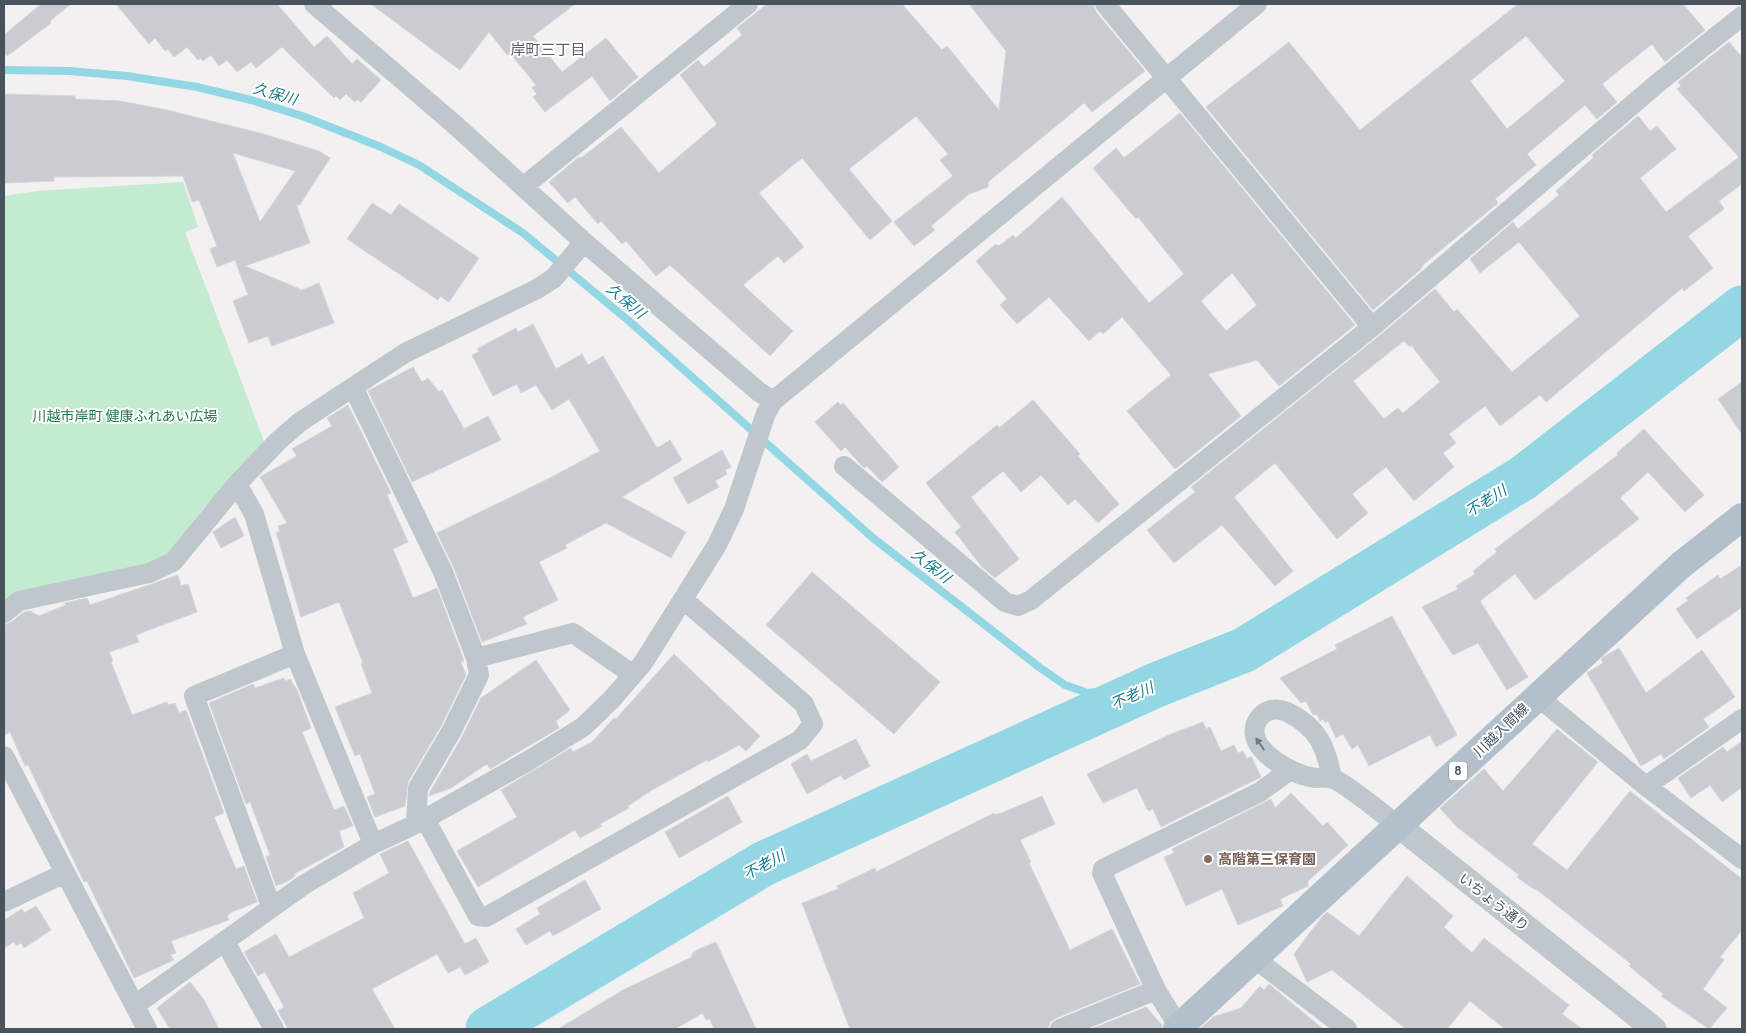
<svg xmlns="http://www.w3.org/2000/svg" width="1746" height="1033" font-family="Manrope,'Noto Sans JP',sans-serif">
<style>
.green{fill:#c2ebd0}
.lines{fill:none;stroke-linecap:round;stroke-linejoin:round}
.stream{stroke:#93d7e5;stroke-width:8}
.river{stroke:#93d7e5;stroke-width:45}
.building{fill:#caccd2;stroke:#d4d6da;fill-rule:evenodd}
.minor{stroke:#bfc7cd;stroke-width:20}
.tertiary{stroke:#bfc7cd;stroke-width:25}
.primary{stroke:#b2c0cc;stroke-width:28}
.oneway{fill:#6c767d}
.education-dot{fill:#8d6e63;stroke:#fff;stroke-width:2}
.labels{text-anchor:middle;stroke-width:4;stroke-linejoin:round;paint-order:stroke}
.shield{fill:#fff;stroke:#80878c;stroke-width:1}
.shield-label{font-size:12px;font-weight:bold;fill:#49535b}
.park-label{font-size:14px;fill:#1f7748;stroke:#fff}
.street-label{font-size:14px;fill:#49535b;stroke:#fff}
.education-label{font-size:14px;font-weight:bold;fill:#785e54;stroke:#fff;text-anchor:start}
.neighbourhood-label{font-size:15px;fill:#5d6064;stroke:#fff}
.water-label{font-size:15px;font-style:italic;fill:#177c91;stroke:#fff}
</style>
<rect width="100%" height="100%" fill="#f2f0f0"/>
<!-- green -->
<path class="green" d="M183,182L198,227L185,232L265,444L202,510L168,555L154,564L4,604V196L37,191Z"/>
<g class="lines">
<!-- stream -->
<path class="stream" d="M4,70L69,71L127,76L197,87L251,100L305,117L381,147L419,165L523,233L629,321L873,538L1039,667L1065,685L1088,693L1156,685"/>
<!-- river -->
<path class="river" d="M488,1029L763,864L1156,685L1244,650L1523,478L1742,308"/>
</g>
<!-- building -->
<path class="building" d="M41,4H71L50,21L51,23L7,56L4,52V35Z
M116,4H277L314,47L327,36L352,64L357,59L381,80L361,102L357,99L355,102L346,94L340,100L336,96L334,98L282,47L256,68L251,62L237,72L227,60L219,66L211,55L203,61L201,58L198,60L187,47L174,57L168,49L165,51L155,38L149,44Z
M371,4H575L533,36L562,72L606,38L638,77L610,101L592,76L545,112L533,97L537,94L532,88L536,85L510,53L507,55L489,32L460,70Z
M767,4H902L942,50L947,46L999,110L1006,51L969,4H1093L1096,12L1145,71L1092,112L1084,103L988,182V187L969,194L931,226L935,230L914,246L894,222L953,176L940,160L948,154L916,116L849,169L892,221L870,240L802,158L759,193L804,247L784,263L778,256L743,285L793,331L770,356L670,265L656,276L626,241L622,244L601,221L598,224L575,197L568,203L549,182L579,157L581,158L621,127L659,173L717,124L680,75L698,60L704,67L742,35L737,28Z
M1518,4H1683L1705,30L1665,62L1652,44L1602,84L1617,102L1597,119L1585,105L1527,154L1536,165L1495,199L1498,203L1424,264L1420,270L1373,310L1206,107L1289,42L1360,130ZM1526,36L1565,81L1507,129L1470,81Z
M1729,42L1742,57V184L1719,201L1724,209L1688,236L1713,268L1684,291L1682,288L1546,402L1540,395L1500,426L1485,406L1449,434L1456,443L1443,453L1454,467L1414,501L1386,467L1352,494L1368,513L1337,539L1275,463L1234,497L1293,571L1275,586L1222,525L1174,563L1147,530L1195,492L1191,487L1379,336L1435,289L1454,312L1457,309L1512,372L1580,316L1519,242L1480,273L1470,259L1513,222L1518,229L1559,195L1556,191L1594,157L1592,155L1638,116L1650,131L1657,126L1676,149L1640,178L1666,212L1739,157L1677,89L1681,86L1678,82ZM1404,341L1410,347L1411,345L1440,382L1403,413L1398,408L1384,419L1353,381Z
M4,94L75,96V99L120,101L167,110L260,133L319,151L330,158L299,206L296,204L310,243L245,266L302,290L319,283L334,323L272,346L268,336L249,343L233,301L248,295L235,260L217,267L210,249L217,246L199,200L192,202L183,176L54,177V181L4,183ZM233,153L295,171L260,222Z
M1180,113L1355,325L1279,386L1257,360L1208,374L1241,416L1175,469L1127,411L1171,375L1122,317L1103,334L1100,331L1089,341L1049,297L1017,324L1000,305L1007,299L976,261L996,244L998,246L1003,243L1013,235L1016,238L1062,197L1149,303L1184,274L1138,217L1136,219L1093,168L1116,148L1124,158ZM1232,273L1257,305L1226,331L1201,301Z
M372,203L391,215L399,204L479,258L449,302L440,296L438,300L347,239Z
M533,324L556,369L582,354L588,365L603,356L657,448L670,440L682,460L622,497L686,532L671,558L606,523L565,545L567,548L539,562L558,600L523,617L527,624L482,642L454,568L437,533L550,478L600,451L569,399L552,410L536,385L521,393L517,384L493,396L472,355L479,352L477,349L516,328L518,332Z
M413,367L422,382L428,378L439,392L442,390L464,429L488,416L501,440L412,482L368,391Z
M1742,382V434L1718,399Z
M1033,400L1080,454L1078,456L1119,504L1098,523L1075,499L1068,505L1041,475L1021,492L1003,471L971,497L1019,559L995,578L982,567L955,532L961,527L926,483L997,425L999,428Z
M838,402L841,405L843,403L899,467L882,482L867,466L865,468L862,466L845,447L841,451L815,422Z
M348,405L391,493L387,495L408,542L393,549L413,598L437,588L464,661L461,662L466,675L441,726L408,782L405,806L375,817L367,797L375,794L360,754L355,756L335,707L372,693L361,664L363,663L339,602L301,617L276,532H280L278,526L287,523L260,477L297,456L292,449L332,426L327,418Z
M1644,429L1704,495L1685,512L1648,472L1620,498L1639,519L1535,600L1515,574L1480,601L1528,677L1507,690L1478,643L1453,655L1422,607L1458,589L1456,586L1475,574L1473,571L1497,552L1495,549L1618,455L1617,453Z
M722,450L731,467L725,470L727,474L715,481L719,487L688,504L673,478Z
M235,517L244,536L221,548L213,532Z
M1742,565V607L1697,639L1676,609L1688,601L1686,598L1718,575L1720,579Z
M812,572L940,682L894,734L766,625Z
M178,575L181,586L188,584L197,612L136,635L139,642L109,652L113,661L111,662L132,715L167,702L168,705L175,703L179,713L186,710L224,813L214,817L236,869L244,866L257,902L232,912L227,916L229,920L171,941L176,953L170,955L174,960L134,978L87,881L84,882L28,765L25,766L10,732L4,735V625L11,622L24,612L30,611L39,616L66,605L65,603L87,598L90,605Z
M1392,616L1457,735L1436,747L1430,735L1369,766L1358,745L1352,749L1343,734L1336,738L1328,721L1325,723L1323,719L1320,721L1317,714L1313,715L1306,701L1301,703L1280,678L1337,649L1335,645Z
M1619,648L1646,693L1702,650L1735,697L1703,719L1709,727L1664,759L1661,754L1641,766L1587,673L1603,663L1601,659L1605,656Z
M674,654L760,736L746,751L739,745L708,762L707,760L652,790L628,806L629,808L600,824L602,826L580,838L575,830L478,887L457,851L517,817L501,790L571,748L573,752L592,742L614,718L616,719Z
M536,660L570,710L556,721L559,728L490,769L487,764L451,788L429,796L430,792L462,737L481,698Z
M284,678L285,681L290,679L297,690L311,728L302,732L334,810L344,806L353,826L339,831L344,847L294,874L295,876L288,881L276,886L266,857L270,855L250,802L246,804L209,703L253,684L255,688Z
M1203,722L1206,729L1210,727L1221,751L1234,745L1238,753L1243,751L1247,759L1251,756L1261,777L1161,827L1153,809L1148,811L1137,788L1103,803L1087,774L1171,734Z
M1557,729L1598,762L1532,844L1567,870L1630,791L1742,879V930L1720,957L1724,960L1703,989L1727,1008L1709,1029L1661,996L1663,994L1629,966L1631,964L1536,889L1535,890L1517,877L1519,875L1457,827L1440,808L1484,769L1503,791Z
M856,739L870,766L844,780L841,775L807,794L791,764L807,754L811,761Z
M1742,741V787L1722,802L1710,785L1691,798L1678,778L1723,747L1727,752Z
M1291,793L1323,826L1327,822L1348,845L1308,881V886L1280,899L1283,906L1238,925L1222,889L1186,906L1164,857L1174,853L1172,849L1271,799L1275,808Z
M728,796L742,822L679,858L665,832Z
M1042,796L1055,824L1020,840L1031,862L1029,863L1070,950L1112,929L1140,984L1056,1018L1050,1022L1048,1029H850L802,903L838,889L837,886L875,868L876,872L994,813L995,815L1004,812Z
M408,841L465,944L476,938L489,962L465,975L460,967L448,973L437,954L372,989L395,1029H288L278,1011L284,1007L265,972L258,976L244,952L276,934L289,957L364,918L353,893L389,873L380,854Z
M1407,876L1453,916L1444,927L1472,953L1484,938L1569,1005L1562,1014L1582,1029H1505L1470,1001L1447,1029H1406L1332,970L1307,982L1294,954L1321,918L1327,912L1359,936Z
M585,880L601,909L553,936L550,931L526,945L516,929L540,914L537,908Z
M36,906L51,930L24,948L21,943L16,946L14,942L4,948V920L22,909L24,913Z
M716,942L756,1029H714L710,1019L706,1020L703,1013L675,1029H558L623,990L692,957L691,955L697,950Z
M190,982L204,1000L219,1029H170L157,1008Z
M1269,984L1323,1029H1200L1213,1017L1241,1008L1260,986L1264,990Z
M1146,1007L1162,1025V1029H1091Z"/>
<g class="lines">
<!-- minor -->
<path class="minor" d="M314,4L454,124L584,242L759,392L773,401
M1105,4L1372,327
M523,187L748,4
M353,387L443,572L476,658
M844,466L1005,602L1018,606L1031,600L1372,327L1659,82L1742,16
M237,484L254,514L295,654L373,844
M4,613L19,601L149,573L173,562L237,484L278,441L300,422L405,353L537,289L554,278L584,242
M1537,696L1646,786L1742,859
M4,756L147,1029
M1332,778C1326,747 1318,727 1287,712C1264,701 1243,728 1262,749C1274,763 1296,775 1315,778C1321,778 1328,777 1334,779C1352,788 1381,813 1399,826
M1646,786L1742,719
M425,819L478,916L486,917L800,740L813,724L804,704L684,600
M416,824L418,788L451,732L479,675L476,658L573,633L632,674
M4,902L65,873
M271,906L194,696L295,654
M225,942L274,1029
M1254,958L1347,1029
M135,1005L305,884L373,844L416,824L528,761L583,727L612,699L643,663L717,545L734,509L766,413L773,401L1257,4
M1179,1027L1156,990L1102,873L1103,869L1260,792L1290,770
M1060,1029L1156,990"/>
<!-- tertiary -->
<path class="tertiary" d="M1399,826L1654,1029"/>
<!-- primary -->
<path class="primary" d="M1177,1029L1681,565L1742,517"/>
</g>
<!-- one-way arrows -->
<defs><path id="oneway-solid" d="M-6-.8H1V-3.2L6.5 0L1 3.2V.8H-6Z" transform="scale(1.25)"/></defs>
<use class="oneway" href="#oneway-solid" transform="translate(1260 744) rotate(-124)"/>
<!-- markers -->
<circle class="education-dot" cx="1208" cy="859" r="5"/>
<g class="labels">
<!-- shield labels -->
<rect class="shield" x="1449" y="761.5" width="18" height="19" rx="4"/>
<g class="shield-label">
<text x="1458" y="775">8</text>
</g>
<!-- park labels -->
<g class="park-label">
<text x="125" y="421">川越市岸町 健康ふれあい広場</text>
</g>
<!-- street labels -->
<g class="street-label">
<text transform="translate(1501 730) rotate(-44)" y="5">川越入間線</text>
<text transform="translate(1494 902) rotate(38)" y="5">いちょう通り</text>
</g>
<!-- education labels -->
<g class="education-label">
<text x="1218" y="864">高階第三保育園</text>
</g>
<!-- neighbourhood labels -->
<g class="neighbourhood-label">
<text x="548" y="55">岸町三丁目</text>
</g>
<!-- water labels -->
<g class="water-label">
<text transform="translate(275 94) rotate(16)" y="5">久保川</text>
<text transform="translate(626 301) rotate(40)" y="5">久保川</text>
<text transform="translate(1486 501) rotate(-32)" y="5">不老川</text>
<text transform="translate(931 566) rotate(38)" y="5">久保川</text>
<text transform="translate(1132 696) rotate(-24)" y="5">不老川</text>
<text transform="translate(764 865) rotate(-28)" y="5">不老川</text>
</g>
</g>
<!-- border -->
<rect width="1746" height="1033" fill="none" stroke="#49535b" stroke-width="10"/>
</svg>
